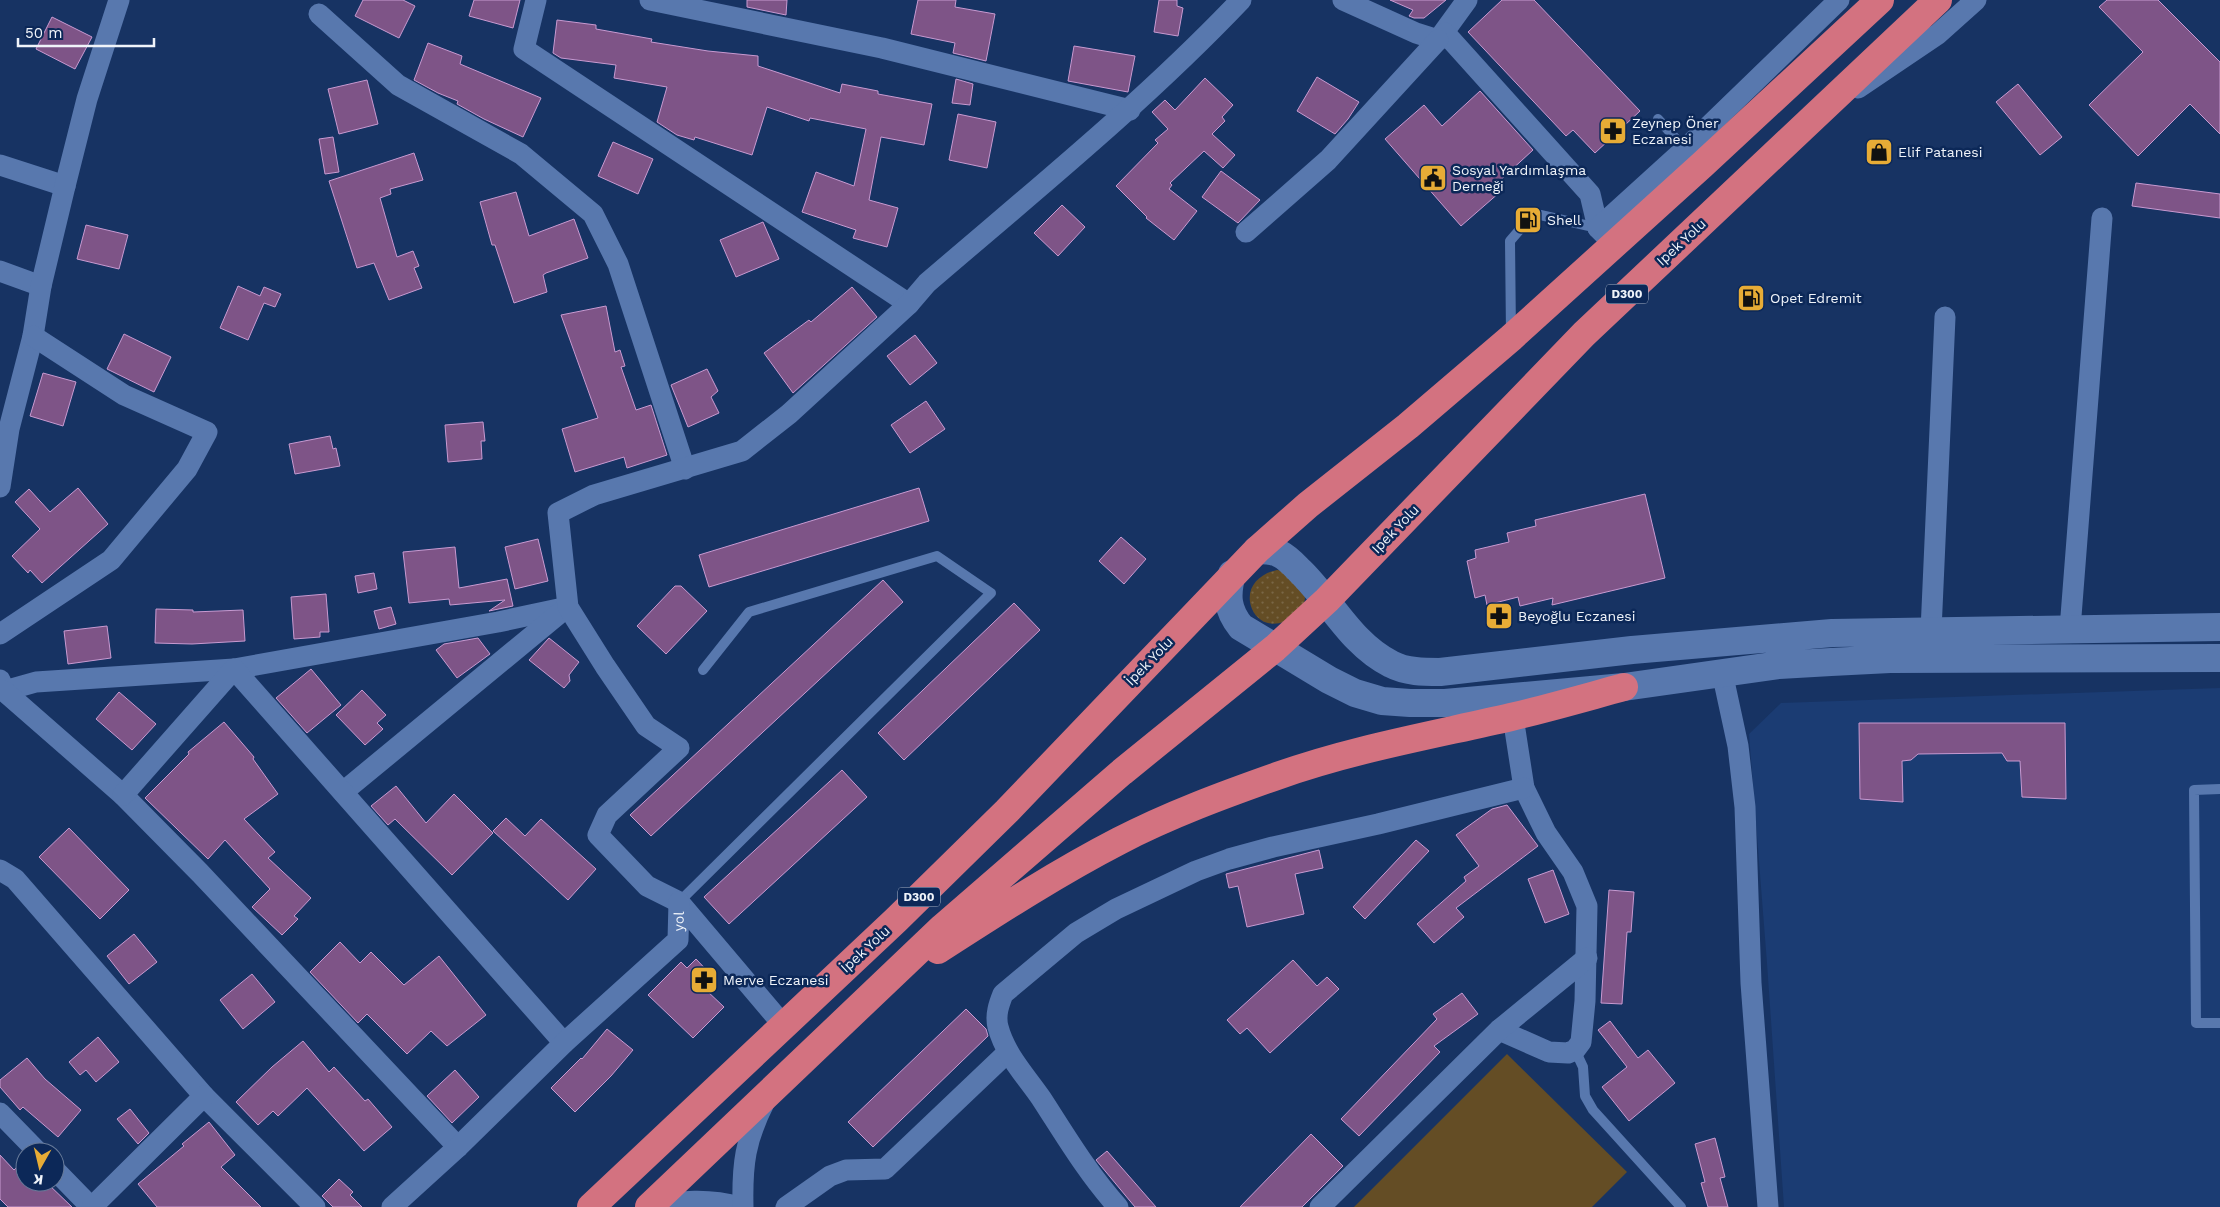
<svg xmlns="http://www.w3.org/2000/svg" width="2220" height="1207" font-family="'Work Sans',sans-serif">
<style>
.built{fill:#1b3c73}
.grass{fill:url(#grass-dots)}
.pitch{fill:#644d25}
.building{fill:#7e5487;stroke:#c89ad1}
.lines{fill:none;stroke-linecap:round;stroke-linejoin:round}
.service{stroke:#5878ae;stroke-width:10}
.minor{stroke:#5878ae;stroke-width:21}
.secondary{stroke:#5878ae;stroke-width:28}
.trunk{stroke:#d37280;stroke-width:28}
.labels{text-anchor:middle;stroke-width:5;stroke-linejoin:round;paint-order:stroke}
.shield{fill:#0c2858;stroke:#acb7c9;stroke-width:1}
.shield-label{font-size:12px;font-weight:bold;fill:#f0f4fa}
.poi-label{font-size:14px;fill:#f0f4fa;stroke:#0c2858;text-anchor:start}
.street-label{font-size:14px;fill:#f0f4fa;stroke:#0c2858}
</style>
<defs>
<pattern id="grass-dots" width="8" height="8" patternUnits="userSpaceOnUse" patternTransform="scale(1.25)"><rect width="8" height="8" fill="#644d25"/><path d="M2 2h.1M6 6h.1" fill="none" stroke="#7a6746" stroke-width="1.8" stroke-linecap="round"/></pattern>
</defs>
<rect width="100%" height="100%" fill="#173363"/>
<!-- built -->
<path class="built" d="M2220,688V1207H1784L1767,963L1749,734L1781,703Z"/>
<!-- grass -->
<path class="grass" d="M1277,570C1286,571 1289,574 1295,581C1298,584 1302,587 1303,590C1315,612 1267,642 1252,609C1244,589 1258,574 1277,570Z"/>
<!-- pitch -->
<path class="pitch" d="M1507,1054L1627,1172L1592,1207H1354Z"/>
<!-- building -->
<path class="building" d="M363,0H403L415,6L399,38L355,16Z
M474,0H520L513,28L469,16Z
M747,0H787L786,15L747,7Z
M918,0H956L955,7L995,14L986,61L953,53L955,43L911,34Z
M1159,0H1177V6L1183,8L1178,36L1154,32Z
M1390,0H1446L1424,18H1414L1409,16L1413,10Z
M1502,0H1534L1640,111L1595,153L1573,130L1566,136L1468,32Z
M2107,0H2158L2220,62V134L2190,104L2138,156L2089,105L2143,52L2099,7Z
M52,17L92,37L75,69L36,49Z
M557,20L596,25V29L652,39L651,42L708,51L758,56V66L840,93L842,84L878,91V94L932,104L924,145L881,137L869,200L898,208L887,247L853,238L856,230L802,212L816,172L854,186L866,129L810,118L809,121L767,107L752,155L695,137L694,140L677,135L657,122L667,87L614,78L616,65L561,58L553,53Z
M428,43L462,56L460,64L541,98L523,137L484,119L457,104L458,101L438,93L414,80Z
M1074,46L1135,56L1128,92L1068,81Z
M1317,77L1359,102L1348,119L1335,134L1297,111Z
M1205,78L1233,105L1222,117L1225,121L1212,134L1235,155L1223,168L1204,151L1170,183L1172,185L1169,189L1197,211L1174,240L1146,218L1147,217L1116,186L1158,143L1155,140L1168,129L1152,112L1165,100L1175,110Z
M956,79L973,84L970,105L952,103Z
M367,80L378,124L339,134L328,89Z
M2018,84L2062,137L2040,155L1996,102Z
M1480,91L1533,150L1495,185L1500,192L1461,226L1385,139L1424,105L1442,126Z
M958,114L996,122L987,168L949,160Z
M333,137L339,172L325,174L319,139Z
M613,142L653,159L638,194L598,176Z
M414,153L423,180L390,189L391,194L380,198L397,257L413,251L419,266L414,268L422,288L389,300L374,263L357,268L329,181Z
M1221,171L1260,200L1238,223L1202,197Z
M2136,183L2220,194V218L2132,206Z
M516,192L529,236L574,219L588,258L546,273L543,275L547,292L514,303L495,245H492L480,202Z
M1062,205L1085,227L1058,256L1034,233Z
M763,222L779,259L736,277L720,240Z
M86,225L128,235L119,269L77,259Z
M238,286L260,296L264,287L281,294L275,307L264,303L248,340L220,328Z
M852,287L877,317L793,393L764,353L809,320L811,322Z
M606,306L615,352L620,350L625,366L621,367L636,410L651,405L667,455L627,468L624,457L575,472L562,429L598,418L561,315Z
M124,334L171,357L154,392L107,369Z
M915,335L937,363L910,385L887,356Z
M707,369L718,391L711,397L719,413L688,427L671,385Z
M43,373L76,382L63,426L30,416Z
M926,401L945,429L910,453L891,425Z
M483,422L485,441H481L482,459L448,462L445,425Z
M330,436L333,449L336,448L340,466L295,474L289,444Z
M78,488L108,524L42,583L30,570L28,573L12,556L40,529L15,502L29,489L50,512Z
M919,488L929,521L709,587L699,555Z
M1645,494L1665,578L1552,605L1553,598L1520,606L1518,597L1487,605L1485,595L1475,598L1467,561L1476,558L1475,550L1509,542L1507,533L1536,526L1535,520Z
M1121,537L1146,559L1124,584L1099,561Z
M538,539L548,581L515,589L505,547Z
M455,547L459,588L507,579L513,606L489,611L505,600L450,605L449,599L409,603L403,552Z
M374,573L377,589L358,593L355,576Z
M883,580L903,602L651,836L630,815Z
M675,586H681L707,611L666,654L637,626Z
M326,594L329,632H320V637L294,639L291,597Z
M1014,603L1040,630L904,760L878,733Z
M391,607L396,624L379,629L374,611Z
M156,609L193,610V612L243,610L245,641L192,644L155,643Z
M107,626L111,658L68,664L64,631Z
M478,638L490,654L457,678L436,650L444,644Z
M549,638L579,662L569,675L570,681L564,688L529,660Z
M311,669L341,705L307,733L276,698Z
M362,690L386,715L377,723L383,729L365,745L336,715Z
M119,692L156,724L132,750L96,719Z
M224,722L254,757L253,759L278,794L244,819L275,852L268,858L311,898L294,916L298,919L282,935L252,907L270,889L225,840L208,859L145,798L189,754L188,752Z
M1859,723H2065L2066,799L2022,797L2020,761H2007L2002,753L1918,754L1911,760L1902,761L1903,802L1860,799Z
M842,770L867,797L729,924L704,897Z
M396,786L426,823L454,794L493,833L452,875L395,819L388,825L371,806Z
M1507,805L1538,846L1456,908L1464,917L1434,943L1417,924L1466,881L1464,877L1479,866L1456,835L1492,809Z
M506,818L525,836L541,819L596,869L568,900L493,831Z
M69,828L129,890L100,919L39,857Z
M1416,840L1429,851L1365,919L1353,907Z
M1319,850L1323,868L1295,874L1304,914L1247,927L1238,886L1229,888L1226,874Z
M1553,870L1569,914L1545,923L1528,879Z
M1609,890L1634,892L1631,932H1627L1622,1004L1601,1003Z
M134,934L157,962L129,984L107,956Z
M340,942L360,963L371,952L404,985L439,956L486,1015L447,1046L431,1031L407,1054L367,1014L358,1023L310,972Z
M696,959L715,979L705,989L724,1007L693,1038L648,995L681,962L687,968Z
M1293,960L1317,986L1327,977L1339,989L1270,1053L1247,1028L1240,1034L1227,1020Z
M252,974L275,1002L243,1029L220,1000Z
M1462,993L1478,1014L1434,1046L1440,1052L1359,1136L1341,1119L1437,1019L1433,1014Z
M966,1009L986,1029L988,1036L873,1147L848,1122Z
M1610,1021L1638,1058L1648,1050L1675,1083L1629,1121L1602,1087L1627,1067L1598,1030Z
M607,1029L633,1050L611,1076L575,1112L551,1088L581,1058L582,1059Z
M98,1037L119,1062L96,1082L86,1070L80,1075L69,1062Z
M303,1041L329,1072L334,1067L365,1101L368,1099L392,1127L364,1151L307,1088L278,1116L273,1111L258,1125L236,1102L272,1067Z
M27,1058L45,1079L81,1110L58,1137L23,1107L20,1110L0,1087V1080Z
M455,1070L479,1097L452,1123L427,1096Z
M130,1109L149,1133L138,1144L117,1119Z
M209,1122L235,1155L221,1167L261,1207H157L138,1184L184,1146L182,1144Z
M1311,1134L1343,1166L1302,1207H1240Z
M1715,1138L1725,1177L1720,1178L1728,1207H1708L1701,1183L1705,1182L1695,1144Z
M1107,1151L1156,1207H1135L1096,1160Z
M0,1155L14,1170L25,1159V1182H46L72,1207H8L0,1199Z
M339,1179L353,1192L350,1195L362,1207H333L322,1196Z"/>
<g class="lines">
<!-- service -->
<path class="service" d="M1658,119L1687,151
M1511,334L1510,241L1528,220L1536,214L1598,228
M2220,789L2194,790L2196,1023H2220
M679,902L991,593L937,556L749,612L703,670
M1575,1050L1583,1067L1585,1096L1593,1110L1681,1207"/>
<!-- minor -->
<g class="minor">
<path d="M536,0L524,49L909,304"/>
<path d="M650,0L882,48L1130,110"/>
<path d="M1343,0L1416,33L1438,40L1467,0"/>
<path d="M319,14L398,85L521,154L593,214L618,264L685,469"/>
<path d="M1445,33L1590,194L1598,228L1607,237"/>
<path d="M1858,88L1938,34L1976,0"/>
<path d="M0,165L65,186"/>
<path d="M1598,228L1685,149L1839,0"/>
<path d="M1246,232L1328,160L1438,40"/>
<path d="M0,271L41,286"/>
<path d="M0,487L9,429L33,336L41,286L65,186L87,99L119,0"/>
<path d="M2070,629L2102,218"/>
<path d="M1931,631L1945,317"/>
<path d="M0,634L111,560L187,469L207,432L124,395L33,336"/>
<path d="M1722,672L1738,746L1745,807L1751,983L1768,1207"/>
<path d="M0,680L4,691L36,682L234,669L498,622L568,607"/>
<path d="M0,691H4L123,795L200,873L458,1147"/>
<path d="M343,792L566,608"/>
<path d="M123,795L234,669L564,1043"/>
<path d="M0,870L15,879L204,1096L315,1207"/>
<path d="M784,1026L679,902L647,886L598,835L607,815L679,748L646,726L605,666L568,607L558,513L594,495L742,451L789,414L909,304L927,283C1034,191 1144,102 1241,0"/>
<path d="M1499,1030L1549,1052L1568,1053L1575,1050L1581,1042L1585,1001L1587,906L1573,872L1546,833L1524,788L1513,717"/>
<path d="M0,1113L38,1152"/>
<path d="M55,1170L91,1207"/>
<path d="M649,1206C680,1201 709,1198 739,1207"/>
<path d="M92,1207L204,1096"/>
<path id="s1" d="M392,1207L458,1147L564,1043L678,940L679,902"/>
<path d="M743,1207C742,1164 745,1140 765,1101"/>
<path d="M786,1207L830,1176L846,1170L885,1169L1008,1052"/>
<path d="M1118,1207C1088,1174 1065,1135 1041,1098C1025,1075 1005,1054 998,1027C995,1015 999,1004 1003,994L1076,933L1116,909L1196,871L1229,859L1273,847L1378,824L1524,788"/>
<path d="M1320,1207L1499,1030L1587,958"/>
</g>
<!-- secondary -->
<path class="secondary" d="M1257,550C1265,550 1273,550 1280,554C1288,558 1294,565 1300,571C1331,601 1351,644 1391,664C1406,672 1424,672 1440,672L1632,650L1832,633L2220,627
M1232,574C1226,595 1227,610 1241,627L1329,680L1355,693L1382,701L1410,703H1445L1624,687L1779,665L1831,662L1890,659L2220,658"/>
<!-- trunk -->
<path class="trunk" d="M938,950C997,912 1057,873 1119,841C1169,815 1223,795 1277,776C1353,749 1433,735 1511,717C1549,708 1587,697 1624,687
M591,1207L896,920L1007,811L1257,550L1308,505L1408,426L1511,338L1702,165L1880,0
M649,1207L943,927L1122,772L1275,648L1327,600L1584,334L1938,0"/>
</g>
<!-- icons -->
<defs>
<g id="pharmacy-square" transform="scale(1.4375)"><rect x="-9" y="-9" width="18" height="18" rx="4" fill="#e7ac36" stroke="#0c2858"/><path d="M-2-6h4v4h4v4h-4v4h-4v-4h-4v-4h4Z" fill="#111"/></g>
<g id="shop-square" transform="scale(1.4375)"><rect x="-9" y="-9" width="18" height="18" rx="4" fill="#e7ac36" stroke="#0c2858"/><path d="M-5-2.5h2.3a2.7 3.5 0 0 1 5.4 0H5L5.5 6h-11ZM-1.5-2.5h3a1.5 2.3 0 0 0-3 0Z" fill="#111"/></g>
<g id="civic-square" transform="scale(1.4375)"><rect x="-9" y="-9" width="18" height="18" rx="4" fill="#e7ac36" stroke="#0c2858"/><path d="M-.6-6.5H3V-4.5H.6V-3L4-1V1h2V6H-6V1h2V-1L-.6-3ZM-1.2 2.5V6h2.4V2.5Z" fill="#111"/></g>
<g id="fuel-square" transform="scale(1.4375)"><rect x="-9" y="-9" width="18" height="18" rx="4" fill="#e7ac36" stroke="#0c2858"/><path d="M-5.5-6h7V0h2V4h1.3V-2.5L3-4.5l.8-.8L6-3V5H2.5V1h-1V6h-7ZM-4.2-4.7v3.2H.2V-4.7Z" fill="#111"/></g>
</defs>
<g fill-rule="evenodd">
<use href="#pharmacy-square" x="1613" y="131"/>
<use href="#shop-square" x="1879" y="152"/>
<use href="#civic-square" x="1433" y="178"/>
<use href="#fuel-square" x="1528" y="220"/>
<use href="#fuel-square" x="1751" y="298"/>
<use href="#pharmacy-square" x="1499" y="616"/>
<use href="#pharmacy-square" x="704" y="980"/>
</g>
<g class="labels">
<!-- shield labels -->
<g class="shield">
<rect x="1606" y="284.5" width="42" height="19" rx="4"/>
<rect x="898" y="887.5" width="42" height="19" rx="4"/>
</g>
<g class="shield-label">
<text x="1627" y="298">D300</text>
<text x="919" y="901">D300</text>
</g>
<!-- poi labels -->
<g class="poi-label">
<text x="1632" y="128">Zeynep Öner<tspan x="1632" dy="16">Eczanesi</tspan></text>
<text x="1898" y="157">Elif Patanesi</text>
<text x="1452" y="175">Sosyal Yardımlaşma<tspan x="1452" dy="16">Derneği</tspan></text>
<text x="1547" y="225">Shell</text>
<text x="1770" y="303">Opet Edremit</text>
<text x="1518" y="621">Beyoğlu Eczanesi</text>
<text x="723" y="985">Merve Eczanesi</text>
</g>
<!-- street labels -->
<g class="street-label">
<text transform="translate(1681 242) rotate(-43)" y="5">Ipek Yolu</text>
<text transform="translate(1395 529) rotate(-46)" y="5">Ipek Yolu</text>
<text transform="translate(1149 661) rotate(-46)" y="5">İpek Yolu</text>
<text dy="5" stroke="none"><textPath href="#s1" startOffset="410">yol</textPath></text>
<text transform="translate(865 949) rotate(-43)" y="5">İpek Yolu</text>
</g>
</g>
<!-- north arrow -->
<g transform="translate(40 1167) rotate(188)"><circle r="24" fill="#0c2858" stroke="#677a99"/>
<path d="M0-4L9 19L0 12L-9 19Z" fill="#e7ac36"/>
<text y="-8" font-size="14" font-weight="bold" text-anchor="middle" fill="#f0f4fa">K</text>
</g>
<!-- scale -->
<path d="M18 38v8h136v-8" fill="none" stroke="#f0f4fa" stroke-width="2.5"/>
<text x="25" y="38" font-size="15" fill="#f0f4fa" stroke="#0c2858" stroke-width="4" paint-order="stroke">50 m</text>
</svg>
